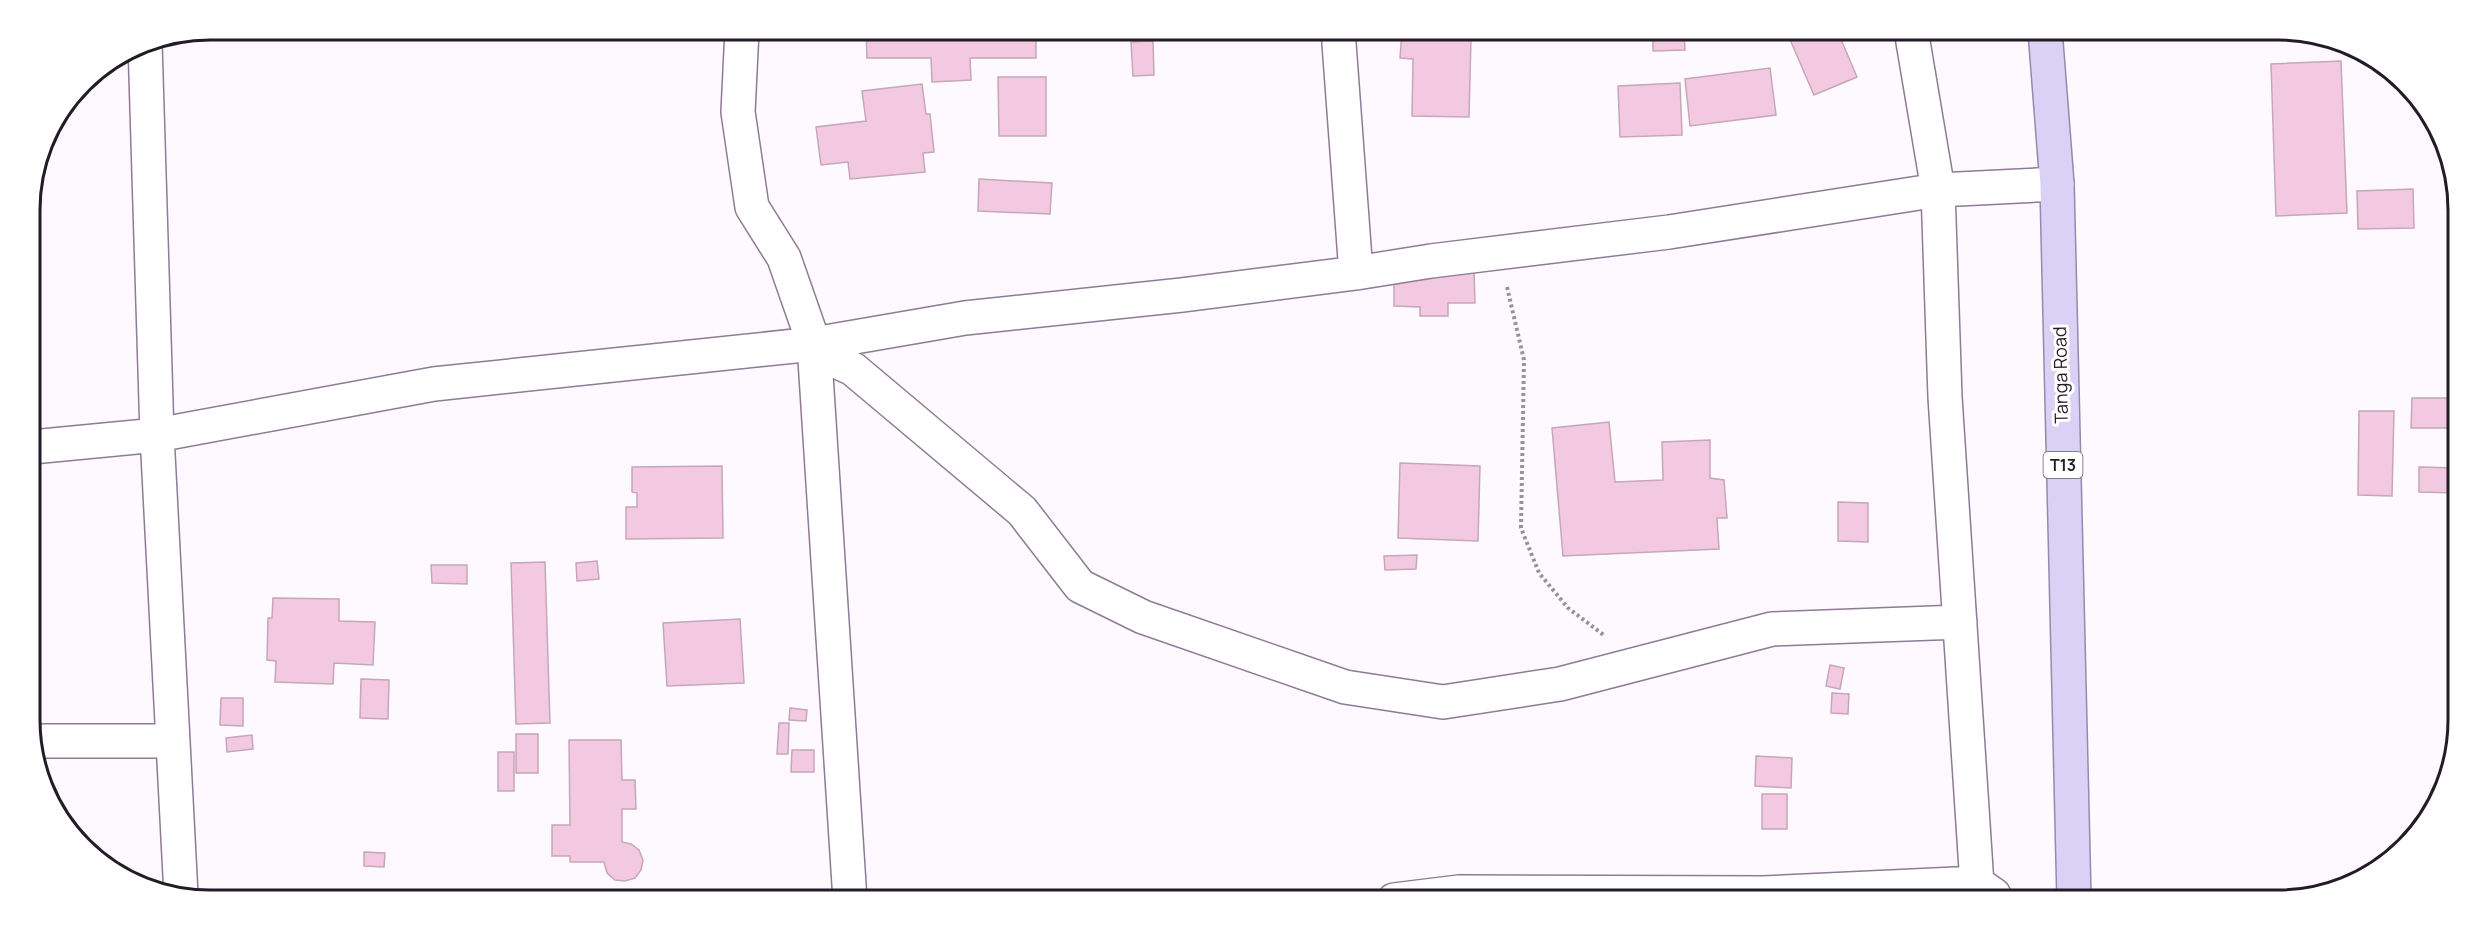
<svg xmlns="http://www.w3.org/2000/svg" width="2489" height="930" font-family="Manrope,sans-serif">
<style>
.building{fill:#f3c9e2;stroke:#c6a7b9;stroke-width:1.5}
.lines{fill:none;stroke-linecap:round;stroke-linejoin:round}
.minor-casing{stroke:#8e7b94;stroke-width:36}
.trunk-casing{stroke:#938bac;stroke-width:36}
.path{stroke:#98939b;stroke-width:4;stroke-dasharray:3 3;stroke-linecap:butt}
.minor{stroke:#fff;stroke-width:33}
.trunk{stroke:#dad2f6;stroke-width:33}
.labels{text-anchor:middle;stroke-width:6;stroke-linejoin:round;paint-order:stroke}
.shield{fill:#fff;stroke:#656067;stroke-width:1.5}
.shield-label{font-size:16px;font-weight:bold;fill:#231c26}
.street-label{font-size:18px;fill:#231c26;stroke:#fff}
.rim{fill:none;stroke:#231c26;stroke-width:3}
</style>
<rect width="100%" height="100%" fill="#fdf9ff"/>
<!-- building -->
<path class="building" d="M866,30H1036V58H970L971,80L932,82L931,58H867Z
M1402,30H1483V39L1471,38L1469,117L1412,116L1413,59L1400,58Z
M1619,30H1684L1685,50L1653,51V33L1619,35Z
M1799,30H1837L1857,77L1814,95L1788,35Z
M1153,41L1154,75L1133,76L1131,42Z
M2341,61L2347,213L2276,216L2271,64Z
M1770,68L1776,115L1690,126L1685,79Z
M998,77H1046V136H999Z
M1680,83L1682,135L1620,137L1618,86Z
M922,84L926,114H930L934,152L923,153L925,172L850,179L848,162L821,165L816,127L866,121L862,91Z
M979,179L1052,183L1050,214L978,211Z
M2413,189L2414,228L2358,229L2357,191Z
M1474,269L1475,303H1448V316H1420V307L1394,306V273Z
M2412,398H2458V428H2411Z
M2359,411H2394L2392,496L2358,495Z
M1609,422L1615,482L1663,480L1662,442L1710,440V478L1724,480L1727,518H1717L1719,549L1563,556L1552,428Z
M1400,463L1480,466L1478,541L1398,538Z
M722,466L723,538L626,539V507H637V493L632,492V467Z
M2419,467L2458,468V493L2419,492Z
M1838,502L1868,503V542L1838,541Z
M1417,555L1416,569L1385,570L1384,556Z
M597,561L599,579L577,581L576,563Z
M545,562L550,723L516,724L511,563Z
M431,565H467V584L432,583Z
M273,598L339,599V621L375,622L373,665L334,663L333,684L275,682L276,661L267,660L268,618H272Z
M740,619L744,683L667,686L663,623Z
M1830,665L1844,668L1840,689L1826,686Z
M361,679L389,680L388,719L360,718Z
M1832,693L1849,694L1848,714L1831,713Z
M221,698H243V726L220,725Z
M790,708L807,710L806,721L789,720Z
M779,723H789L788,754H777Z
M516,734H538V773H516Z
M252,735L253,749L227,752L226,738Z
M569,740H621L622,780H635L636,809H622V842L631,844L639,850L643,860L641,870L635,878L625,881L615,880L607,873L604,862H570V856H552V825H570Z
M792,750H814V772H791Z
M498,752H514V791H498Z
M1756,756L1792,758L1791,788L1755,786Z
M1762,794H1787V829H1762Z
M364,852L385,853L384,867L364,866Z
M265,898V900H241V899Z"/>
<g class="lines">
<!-- minor casing -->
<g class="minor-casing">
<path id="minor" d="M742,30L738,112L752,207L784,258L814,344L850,900
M1338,30L1356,273
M1911,30L1938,190L1945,397L1978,900
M145,43L157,435L181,895
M814,351L853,369L1022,511L1080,586L1143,617L1345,687L1443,702L1560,684L1772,629L1960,622
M32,447L157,435L434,384L814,344L965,318L1182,295L1356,273L1431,261L1669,232L1938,190L2057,184
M33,741H172
M1394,900L1459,892L1763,893L1977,883L1994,895"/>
</g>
<!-- trunk casing -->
<g class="trunk-casing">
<path id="trunk" d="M2045,30L2057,184L2074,900"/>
</g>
<!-- path -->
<path class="path" d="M1507,287L1524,360L1521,528L1539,573L1568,608L1605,636"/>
<!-- minor -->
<use href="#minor" class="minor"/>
<!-- trunk -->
<use href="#trunk" class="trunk"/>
</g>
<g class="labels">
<!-- shield labels -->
<rect class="shield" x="2043.5" y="452" width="39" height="26" rx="4.5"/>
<g class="shield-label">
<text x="2063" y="471">T13</text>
</g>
<!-- street labels -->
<g class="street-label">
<text transform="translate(2061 375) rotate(-91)" y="6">Tanga Road</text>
</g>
</g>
<!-- crop -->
<path d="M0 0H2489V930H0ZM210 40H2278A170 170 0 0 1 2448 210V720A170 170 0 0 1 2278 890H210A170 170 0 0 1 40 720V210A170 170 0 0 1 210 40Z" fill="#fff" fill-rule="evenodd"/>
<path class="rim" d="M210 40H2278A170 170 0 0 1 2448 210V720A170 170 0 0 1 2278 890H210A170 170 0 0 1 40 720V210A170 170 0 0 1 210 40Z"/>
</svg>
